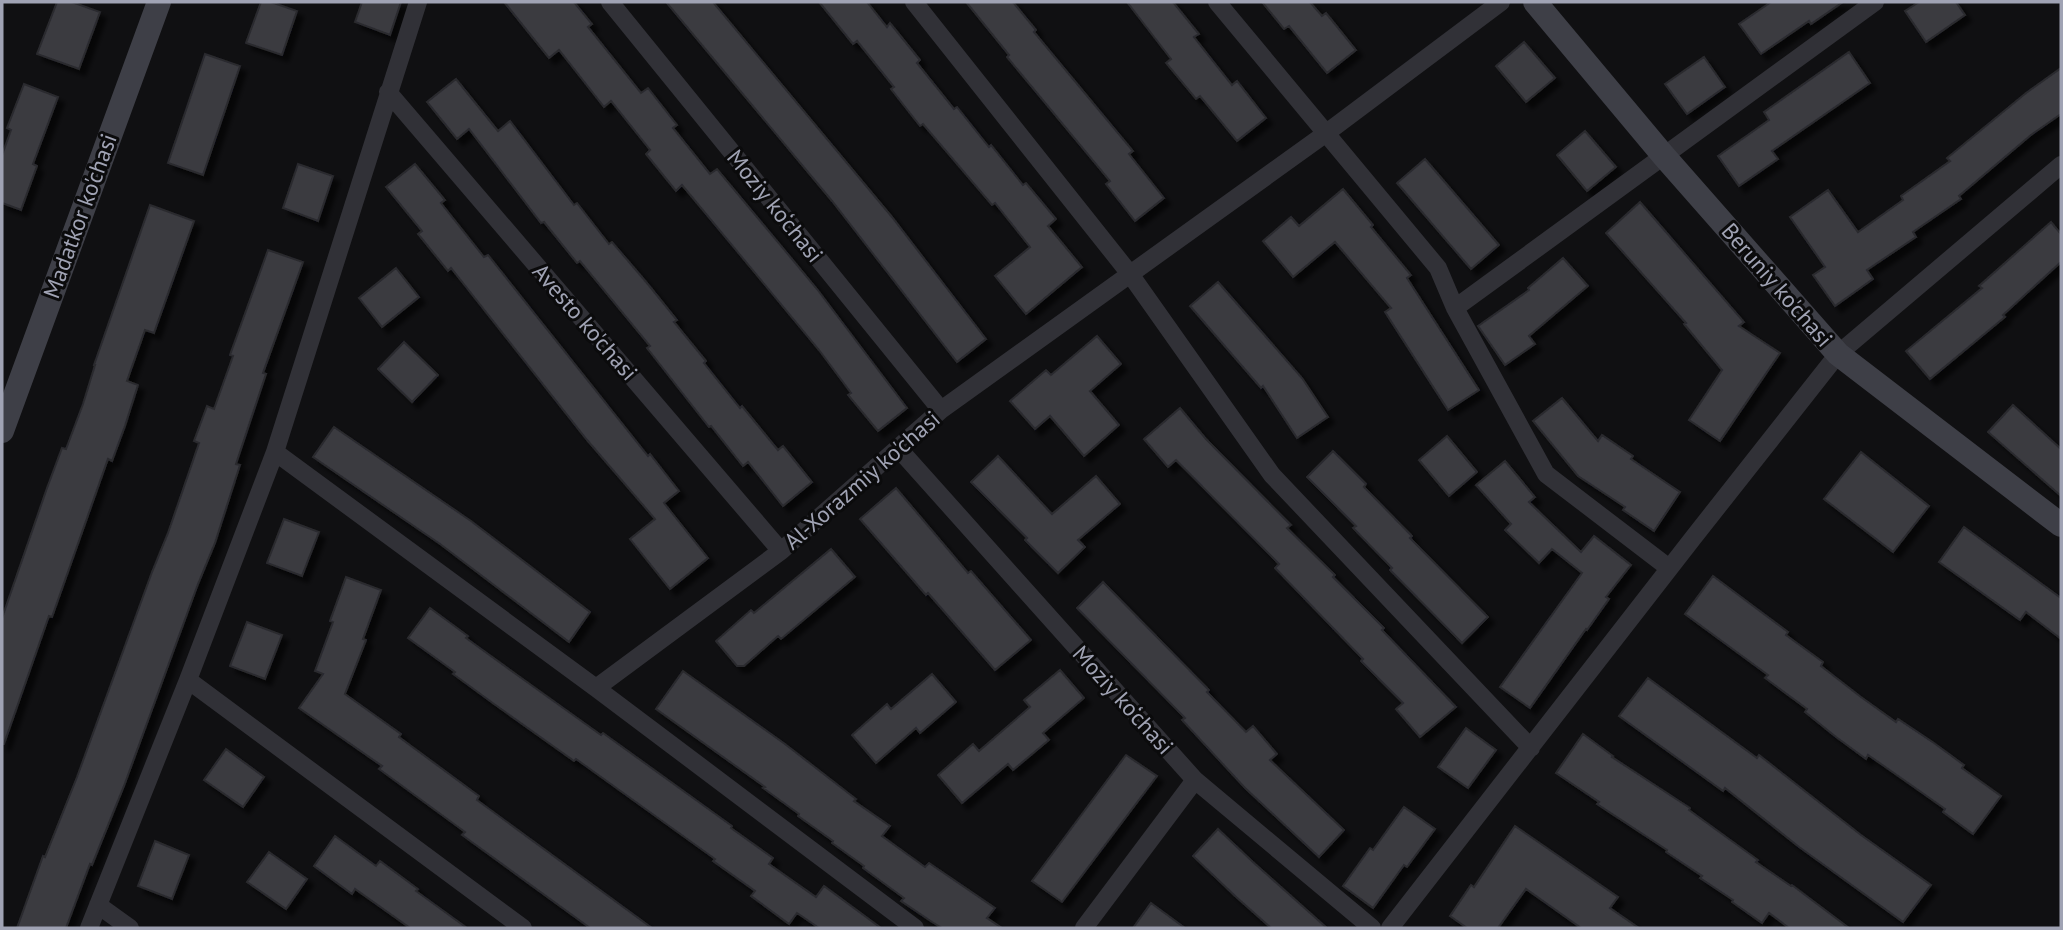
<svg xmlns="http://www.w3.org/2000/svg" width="2063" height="930" font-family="'PT Sans',sans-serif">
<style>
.building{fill:#3a3a40;stroke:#2a2a2e;stroke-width:2;filter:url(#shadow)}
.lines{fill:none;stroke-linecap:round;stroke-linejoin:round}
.street{stroke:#313137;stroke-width:18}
.secondary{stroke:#3e3f47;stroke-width:24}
.labels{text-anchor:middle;stroke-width:6;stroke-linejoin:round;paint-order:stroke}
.street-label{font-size:23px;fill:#a0a3b4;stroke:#0b0b0c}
</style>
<defs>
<filter id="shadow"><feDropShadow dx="6" dy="6" stdDeviation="2" flood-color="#0009"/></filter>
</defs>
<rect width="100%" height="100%" fill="#101012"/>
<!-- building -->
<path class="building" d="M57,2H72L100,12L79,69L37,54Z
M261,2H271L297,11L282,55L246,43Z
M362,2H401L390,35L355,22Z
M504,2H574L592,24L588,27L641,93L648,88L677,125L673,128L710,174L717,169L817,289L907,408L878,431L848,395L851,393L819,350L682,185L676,191L646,154L650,150L611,101L604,107L559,50L549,58Z
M666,2H713L892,217L986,339L957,362L832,201Z
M819,2H867L887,27L890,23L920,60L917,63L954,109L957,107L989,147L991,145L1023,185L1026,183L1056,219L1048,226L1082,267L1026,314L995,276L1030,247L995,203L992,205L923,124L920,126L891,89L894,87L857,41L853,44Z
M966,2H1013L1036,30L1034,32L1133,151L1129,154L1164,198L1135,221L1106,184L1110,181L1007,57L1009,55Z
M1127,2H1173L1199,34L1194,37L1232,85L1237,81L1266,118L1237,141L1200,96L1196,99L1166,63L1171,59Z
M1262,2H1310L1322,16L1326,13L1356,50L1327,73L1289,26L1284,29Z
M1771,2H1843L1811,24L1809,21L1761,54L1739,24Z
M1919,2H1956L1965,15L1926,42L1905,11Z
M1524,42L1555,78L1526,102L1496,66Z
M1849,52L1870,83L1772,151L1778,159L1739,186L1718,156L1769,120L1764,112Z
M205,54L240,66L203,175L168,163Z
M1704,57L1725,87L1687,114L1665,84Z
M2061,68V114L2031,135L1959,196L1961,199L1913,232L1916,237L1867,270L1873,279L1835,306L1813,275L1825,267L1790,217L1828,190L1858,232L1903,200L1901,196L1950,161L1947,158L2026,93Z
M456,79L498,131L510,121L574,205L577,203L609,244L612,242L647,283L677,320L674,322L706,361L704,363L740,408L742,406L778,450L783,446L812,482L783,506L748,462L743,466L711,426L709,427L647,348L650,346L580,261L577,263L544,222L541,223L469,129L457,139L427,102Z
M24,84L58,97L33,164L37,166L21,210L2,203V155L11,130L7,128Z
M1585,131L1616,167L1587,191L1557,155Z
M1425,159L1499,245L1471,269L1397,183Z
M298,164L333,176L318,221L283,208Z
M415,164L445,200L441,203L484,257L488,255L648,456L650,454L679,491L664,503L708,558L670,589L630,539L655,519L587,440L451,268L448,271L418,234L422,231L386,187Z
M1343,189L1373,225L1371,227L1411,275L1407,278L1479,390L1448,410L1385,312L1391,308L1335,242L1293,277L1263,241L1291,217L1299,226Z
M1640,202L1744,322L1739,326L1780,353L1720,441L1689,420L1722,370L1684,324L1686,323L1606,233Z
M150,205L194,221L154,333L145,330L127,381L138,385L125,426L112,461L108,459L52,617L49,616L4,744H2V618L47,488L62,448L66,449L83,404L95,365H94Z
M2051,222L2061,234V262L2003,315L2005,317L1930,379L1906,351L1982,288L1979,286Z
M268,250L303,262L263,373L266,374L236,464L240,465L215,543L198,584L124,786L92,865L90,864L66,928H17L43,856L45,857L77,777L152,572L168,533L199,443L194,441L207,406L214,409L233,356L230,355Z
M1563,258L1588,286L1529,336L1535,344L1505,365L1478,326L1529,290L1528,288Z
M396,268L419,297L382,327L359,298Z
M1218,282L1302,378L1328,417L1297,438L1263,386L1261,388L1190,306Z
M1097,336L1121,364L1090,391L1119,425L1084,456L1050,416L1035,429L1010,401L1046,370L1051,375Z
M404,342L438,375L412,402L378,369Z
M1562,398L1598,441L1602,435L1633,456L1631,459L1680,492L1654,531L1623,510L1625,507L1578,476L1533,421Z
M2013,405L2061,449V496L1988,432Z
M1180,408L1206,439L1291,525L1287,528L1335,575L1333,577L1384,628L1382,630L1456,707L1420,737L1396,709L1403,703L1361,661L1363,659L1275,568L1279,564L1176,460L1168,467L1144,439Z
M334,427L471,521L590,612L569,642L440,544L313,457Z
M1447,436L1477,472L1449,496L1419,460Z
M1333,451L1366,484L1364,487L1412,536L1410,538L1488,617L1462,643L1390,570L1392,568L1353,528L1356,526L1307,477Z
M1861,452L1929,506L1893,552L1824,499Z
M998,456L1052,514L1096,476L1120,504L1078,540L1085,547L1058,573L1025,540L1027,538L971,482Z
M1505,461L1535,497L1529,502L1581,552L1594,536L1631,565L1606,597L1609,599L1587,630L1586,629L1530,708L1500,687L1582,573L1552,549L1539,563L1505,530L1511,524L1476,485Z
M896,488L968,573L971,571L1031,640L995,670L928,593L926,595L860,519Z
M284,519L319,532L302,576L267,563Z
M1964,527L2061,598V639L2026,612L2020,620L1939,562Z
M831,549L855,577L781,639L778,636L744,666H737L716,641L751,610L754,613Z
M1713,576L1788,632L1786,635L1823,662L1821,666L1861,697L1896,722L1898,719L1934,743L1964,765L1962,768L2001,796L1973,834L1943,812L1945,809L1901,778L1868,755L1866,759L1836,737L1805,712L1807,709L1765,678L1768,675L1685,614Z
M346,577L381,590L363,639L366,640L345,694L401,734L399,737L479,796L477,800L652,928H590L462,835L465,832L379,769L382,766L299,708L323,674L315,671L333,622L330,621Z
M1103,582L1209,690L1207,692L1246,732L1253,726L1277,754L1270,760L1344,830L1319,857L1245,788L1182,720L1185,718L1077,608Z
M430,608L468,636L466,638L513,672L601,735L603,733L732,826L731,828L773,858L769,864L816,897L824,886L881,928H819L797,913L789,924L751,896L755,891L713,861L715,859L576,759L574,761L494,704L453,674L455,672L408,638Z
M247,622L282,635L265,679L230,666Z
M1060,670L1084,698L1043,733L1049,740L1013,770L1008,764L962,803L938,775L973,744L979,751L1030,707L1024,700Z
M683,671L785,744L856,799L854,801L890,826L882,836L925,867L929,863L995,908L987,918L1002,928H942L932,922L901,901L904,898L863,868L864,866L832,843L833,841L798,816L799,814L763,788L765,787L656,709Z
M932,674L956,702L920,733L916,728L876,763L852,735L887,704L891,709Z
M1648,678L1757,758L1759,755L1861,835L1931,885L1903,922L1799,847L1725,788L1723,791L1619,716Z
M1466,728L1496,750L1468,788L1438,767Z
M1583,734L1613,756L1612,757L1690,808L1689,810L1758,860L1756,862L1791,886L1792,885L1849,928H1789L1769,913L1762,923L1732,902L1733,900L1700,878L1702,876L1666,852L1667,850L1597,804L1599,802L1556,773Z
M226,749L264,777L243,807L204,780Z
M1126,755L1157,776L1062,902L1032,881Z
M1404,807L1435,829L1407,867L1404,865L1373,908L1343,886L1370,848L1373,850Z
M1515,826L1618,897L1610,908L1639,928H1581L1526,889L1498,928H1467L1450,916L1471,885L1474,887Z
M1218,829L1253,862L1327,928H1271L1235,896L1193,856Z
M335,836L376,866L380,861L418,889L416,891L467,928H410L355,889L352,894L314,866Z
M155,841L189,855L172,899L138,886Z
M269,852L307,879L286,909L247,882Z
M1151,903L1185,928H1133Z"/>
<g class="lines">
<!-- street -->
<path class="street" d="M610,2L941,410
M914,2L1130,274L1272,475L1531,748
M1217,2L1438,268L1455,308L1546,474L1669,568
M388,92L781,551
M1455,308L1875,2
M898,448L1195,780L1372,928
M275,452L596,688L915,928
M188,680L523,928
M596,688L781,551L941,410L1325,134L1501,2
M98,905L130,928
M89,928L188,680L275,452L418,2
M1084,928L1195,780
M1390,928L1693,538L1838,354L2061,165"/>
<!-- secondary -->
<path class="secondary" d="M1535,2L1663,155L1838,354L2061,525
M2,431L159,2"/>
</g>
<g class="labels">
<!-- street labels -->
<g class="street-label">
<text transform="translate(775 206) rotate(51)" y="8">Moziy ko‘chasi</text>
<text transform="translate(80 216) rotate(-70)" y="8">Madatkor ko'chasi</text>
<text transform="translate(1777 285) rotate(49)" y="8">Beruniy ko'chasi</text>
<text transform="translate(585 322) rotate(49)" y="8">Avesto ko'chasi</text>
<text transform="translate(862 480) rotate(-41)" y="8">Al-Xorazmiy ko'chasi</text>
<text transform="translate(1123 700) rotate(48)" y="8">Moziy ko‘chasi</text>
</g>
</g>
<!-- border -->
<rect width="2063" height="930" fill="none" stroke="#a0a3b4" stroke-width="7"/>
</svg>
